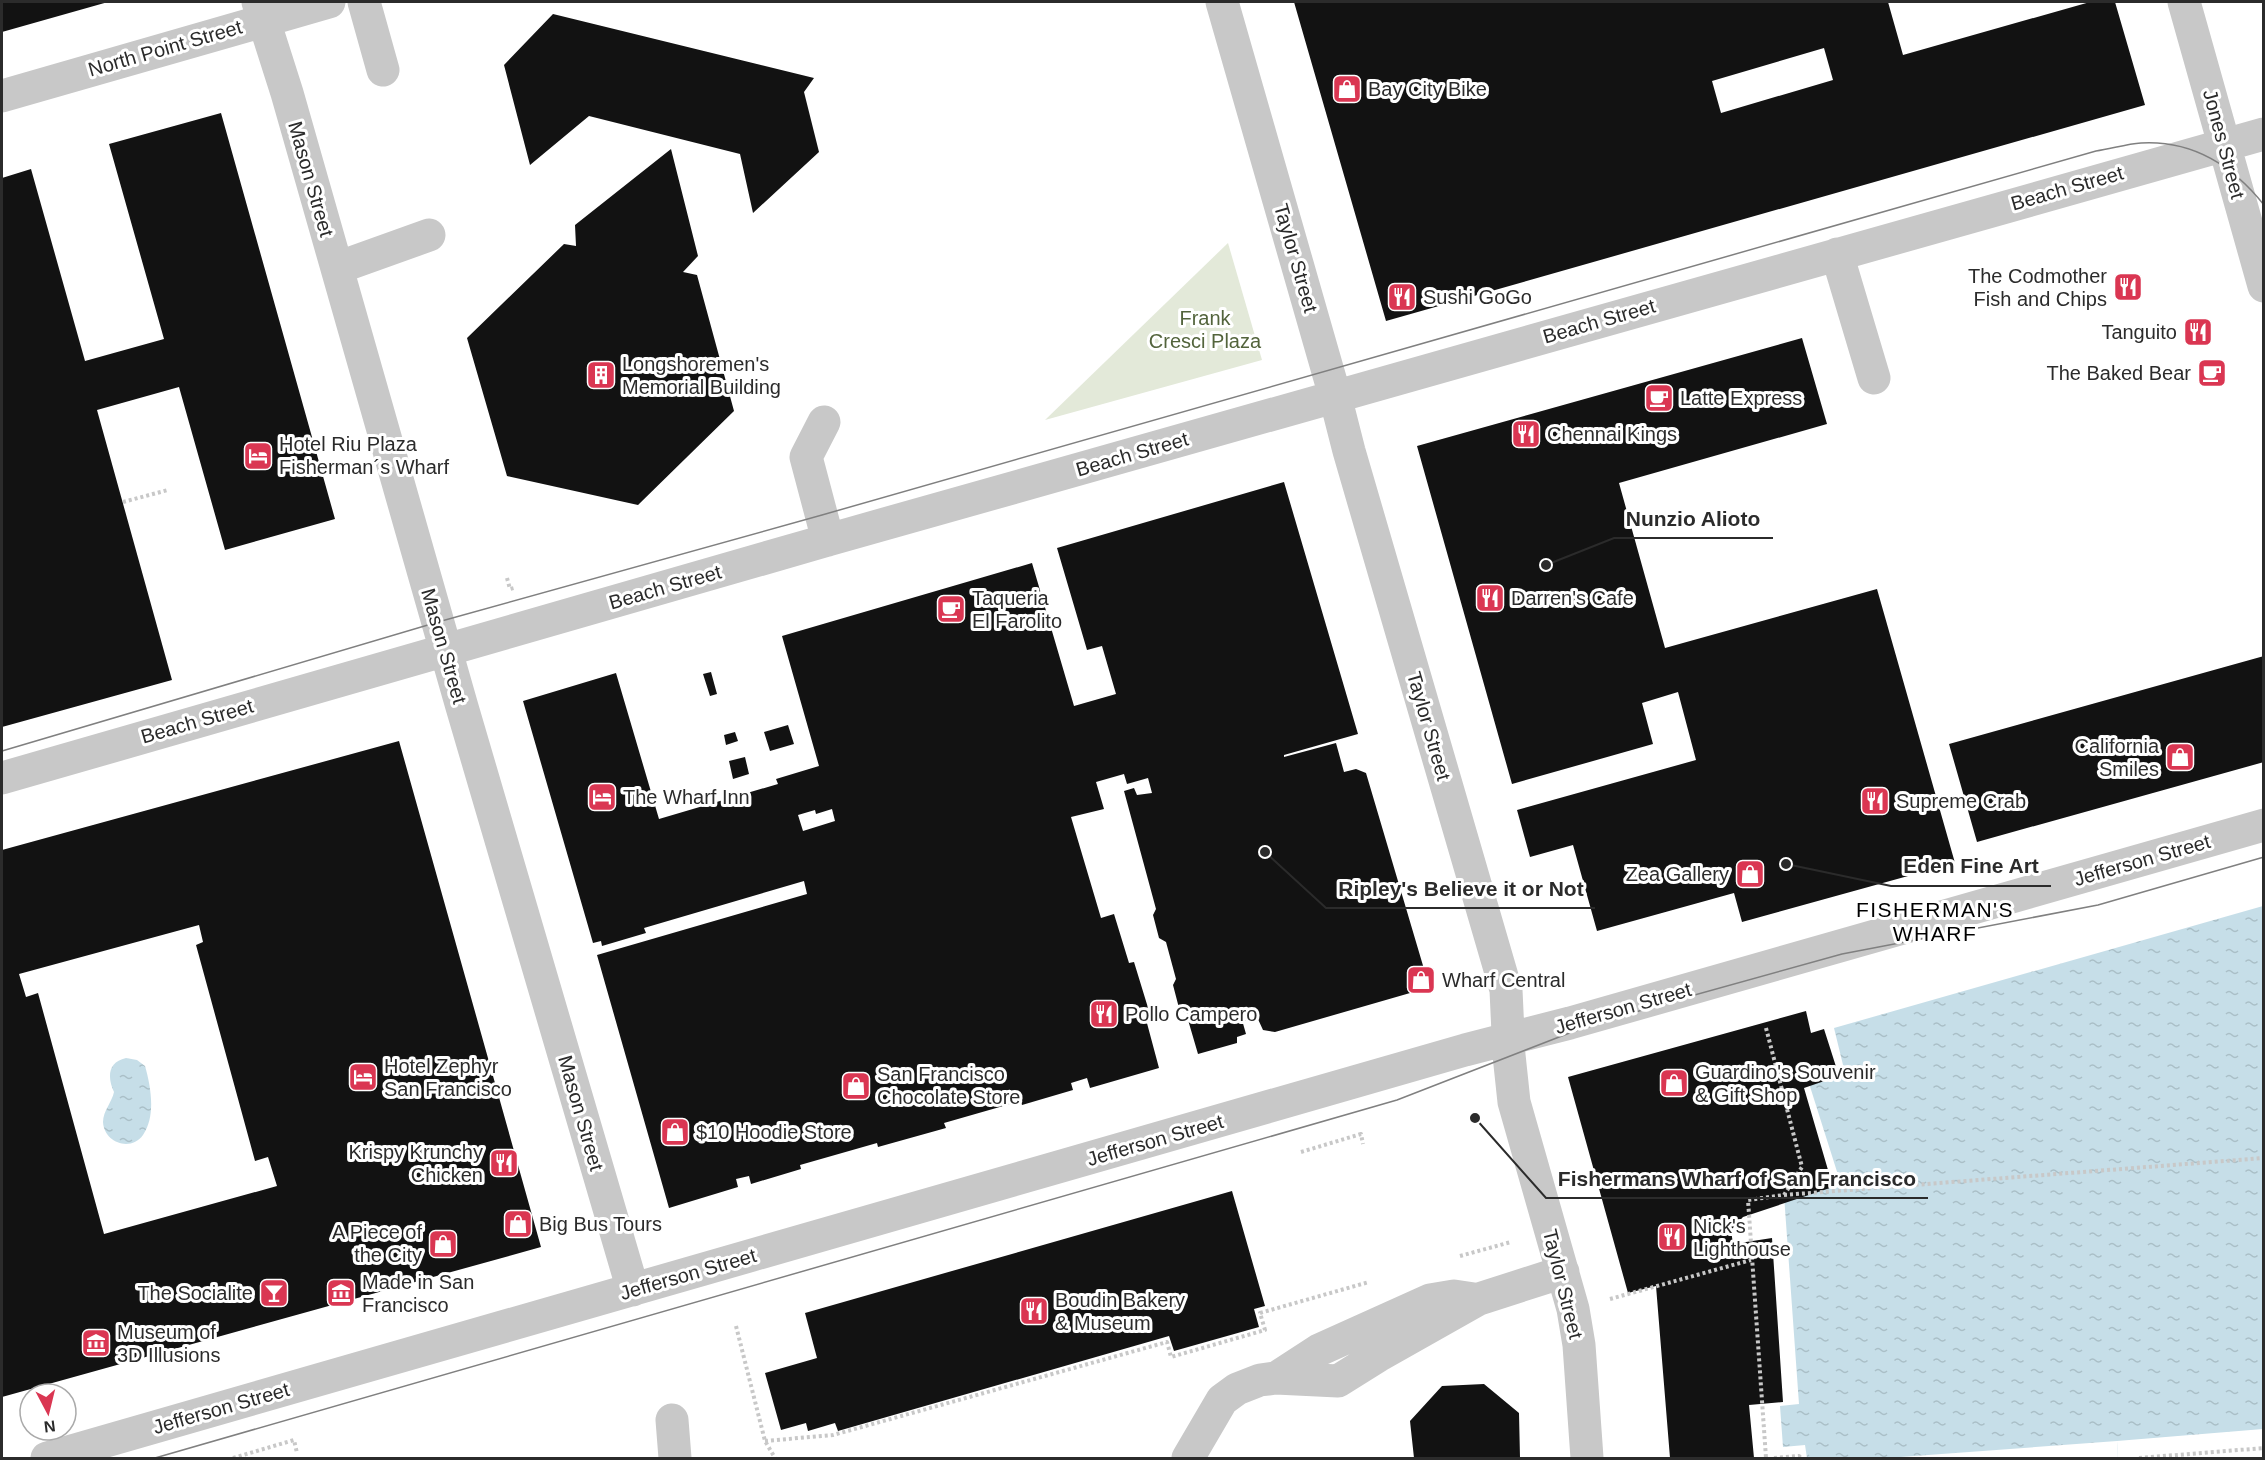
<svg xmlns="http://www.w3.org/2000/svg" width="2265" height="1460" font-family="Arial,sans-serif">
<style>
.green{fill:#e3e9d9}
.water{fill:url(#water-ripples)}
.pier{fill:#fff}
.building{fill:#121212;fill-rule:evenodd}
.lines{fill:none;stroke-linecap:round;stroke-linejoin:round}
.path{stroke:#c8c8c8;stroke-width:4;stroke-dasharray:3 3;stroke-linecap:butt}
.minor{stroke:#c8c8c8;stroke-width:33}
.tram{stroke:#808080;stroke-width:1.5}
.labels{text-anchor:middle;stroke-width:6;stroke-linejoin:round;paint-order:stroke}
.street-label{font-size:20px;fill:#2b2b2b;stroke:#fff}
.poi-label{font-size:20px;fill:#2b2b2b;stroke:#fff;text-anchor:start}
.park-label{font-size:20px;fill:#53643c;stroke:#fff}
.neighbourhood-label{font-size:21px;letter-spacing:1.5px;fill:#000;stroke:#fff}
.leader{fill:none;stroke:#2b2b2b;stroke-width:2}
.callout-dot{fill:#2b2b2b;stroke:#fff;stroke-width:2}
.callout-label{font-size:21px;text-anchor:middle;font-weight:bold;fill:#2b2b2b;stroke:#fff;stroke-width:6;stroke-linejoin:round;paint-order:stroke}
</style>
<defs>
<pattern id="water-ripples" width="26" height="14" patternUnits="userSpaceOnUse" patternTransform="scale(1.5)"><rect width="26" height="14" fill="#c6dee8"/><path d="M2 4q2-2 4 0t4 0M15 11q2-2 4 0t4 0" fill="none" stroke="#aabfc7"/></pattern>
</defs>
<rect width="100%" height="100%" fill="#fff"/>
<!-- green -->
<path class="green" d="M1228,243L1262,360L1045,420Z"/>
<!-- water -->
<path class="water" d="M2263,906V1458H2118L2117,1441L1887,1458H1807L1805,1445L1783,1447L1780,1406L1799,1404L1784,1195L1839,1178L1807,1077L1844,1069L1834,1028Z
M126,1058L137,1060L145,1066C151,1087 156,1116 143,1135C131,1152 104,1143 103,1122C103,1111 112,1102 114,1092C107,1077 108,1062 126,1058Z"/>
<!-- pier -->
<path class="pier" d="M2263,1429V1458H2118L2117,1441Z"/>
<!-- building -->
<path class="building" d="M2,2H108L2,32Z
M1294,2H1888L1903,55L2090,2H2115L2145,105L1386,321ZM1824,48L1833,80L1721,113L1712,81Z
M553,14L814,78L804,92L819,152L753,213L740,154L589,116L530,165L504,65Z
M221,113L335,519L225,550L179,387L97,410L172,680L2,727V178L31,169L85,361L164,339L109,144Z
M671,149L698,256L683,272L697,275L734,411L638,505L507,476L467,338L564,244L576,246L575,225Z
M1802,338L1827,424L1619,483L1665,648L1877,589L1955,863L1742,922L1734,893L1597,931L1573,845L1530,857L1517,810L1696,760L1678,692L1642,703L1653,744L1512,784L1417,446Z
M1284,482L1358,734L1284,755V757L1336,743L1344,772L1356,769L1366,773L1424,969L1425,985L1417,991L1275,1032L1263,1030L1257,1017L1245,1021L1244,1019L1242,1020L1246,1034L1237,1037V1043L1198,1054L1186,1013L1179,1008L1173,985L1176,979L1166,942L1159,938L1153,915L1156,909L1124,791L1134,788L1137,795L1152,793L1148,778L1127,784L1124,774L1096,782L1104,809L1071,817L1101,918L1114,914L1129,963L1134,962L1149,1011L1144,1012L1159,1068L1090,1088L1087,1078L1071,1083L1073,1090L1022,1105L1021,1101L944,1123L946,1128L878,1147L877,1143L800,1165L801,1169L751,1184L749,1176L736,1179L738,1187L669,1208L597,955L807,894L804,881L644,928L646,933L602,946L601,941L593,943L523,701L616,673L659,819L778,784L776,779L819,766L782,636L1032,563L1074,706L1116,694L1102,646L1087,650L1057,548ZM832,809L835,821L803,831L798,815L815,810L816,814Z
M2264,656V762L1977,842L1949,744Z
M711,672L717,694L710,696L703,674Z
M788,725L794,744L770,751L764,732Z
M735,732L738,741L726,745L724,735Z
M399,741L541,1247L2,1397V850ZM199,925L203,942L196,945L255,1161L268,1157L277,1186L104,1234L38,993L26,997L19,974Z
M745,757L749,774L733,779L729,761Z
M1806,1011L1811,1033L1824,1029L1839,1076L1804,1088L1833,1187L1743,1217L1731,1230L1733,1244L1772,1238L1783,1402L1749,1405L1754,1458H1670L1656,1286L1628,1293L1568,1077Z
M1232,1191L1265,1306L1254,1309L1259,1327L1174,1351L1169,1336L838,1431L835,1423L808,1431L806,1423L781,1430L765,1373L817,1358L805,1313Z
M1484,1384L1519,1413L1520,1458H1414L1410,1421L1442,1386Z"/>
<g class="lines">
<!-- path -->
<path class="path" d="M123,502L168,490
M507,578L510,589L514,588
M1766,1028L1802,1167L1784,1195L1748,1200L1766,1458
M1301,1152L1361,1134L1363,1144
M1784,1195L2264,1158
M1460,1256L1511,1242
M1610,1299L1751,1260
M736,1326L765,1441L775,1458
M765,1441L833,1435L1167,1342L1171,1357L1265,1330L1260,1313L1369,1282
M233,1458L294,1440L297,1453
M1774,1458L1799,1456L1801,1458
M2139,1458L2264,1448"/>
<!-- minor -->
<path class="minor" d="M258,2L287,93L462,707L633,1290
M364,2L383,70
M1222,2L1335,396L1349,451L1506,990L1509,1055L1514,1102L1573,1309L1579,1345L1587,1458
M2184,2L2264,286
M2,96L329,2
M1837,254L1874,378
M337,268L429,235
M824,422L806,457L828,540
M2,778L828,540L2264,134
M1276,1378L1319,1350L1430,1300L1454,1296L1474,1299
M672,1420L675,1458
M47,1458L1465,1050L1570,1023L2264,825
M1188,1458L1222,1400L1237,1389L1260,1380L1276,1378L1338,1381L1378,1356L1479,1299L1563,1272"/>
<!-- tram -->
<path class="tram" d="M2,751L438,622L822,515L2096,151C2111,149 2126,144 2141,143C2193,140 2233,166 2264,205
M155,1458L1397,1100L1572,1032L1655,1006L1842,954L2098,905L2264,857"/>
</g>
<!-- icons -->
<defs>
<g id="shop-square" transform="scale(1.5)"><rect x="-9" y="-9" width="18" height="18" rx="4" fill="#da3652" stroke="#fff"/><path d="M-5-2.5h2.3a2.7 3.5 0 0 1 5.4 0H5L5.5 6h-11ZM-1.5-2.5h3a1.5 2.3 0 0 0-3 0Z" fill="#fff"/></g>
<g id="restaurant-square" transform="scale(1.5)"><rect x="-9" y="-9" width="18" height="18" rx="4" fill="#da3652" stroke="#fff"/><path d="M-5-6h1v4h1v-4h1v4h1v-4h1v5L-1.5 .5V6h-2V.5L-5-1ZM5-6V6H3V1.5H1.5Q1.5-4 5-6Z" fill="#fff"/></g>
<g id="cafe-square" transform="scale(1.5)"><rect x="-9" y="-9" width="18" height="18" rx="4" fill="#da3652" stroke="#fff"/><path d="M-5.5-4.5H6V0H3Q3 3.5 0 3.5H-2.5Q-5.5 3.5-5.5 0ZM3-3.2v2h1.7v-2ZM-6 4.5H4V6H-6Z" fill="#fff"/></g>
<g id="building-square" transform="scale(1.5)"><rect x="-9" y="-9" width="18" height="18" rx="4" fill="#da3652" stroke="#fff"/><path d="M-4-6H4V6H1V3H-1V6H-4ZM-2.5-4.3h1.7v1.8h-1.7ZM.8-4.3h1.7v1.8H.8ZM-2.5-1h1.7V.8h-1.7ZM.8-1h1.7V.8H.8Z" fill="#fff"/></g>
<g id="hotel-square" transform="scale(1.5)"><rect x="-9" y="-9" width="18" height="18" rx="4" fill="#da3652" stroke="#fff"/><path d="M-6-4.5h1.5V1H6V5H4.5V3h-9V5H-6ZM-4 0a1.8 1.8 0 1 1 3.6 0ZM.5 0V-2.5h3Q6-2.5 6 0Z" fill="#fff"/></g>
<g id="bar-square" transform="scale(1.5)"><rect x="-9" y="-9" width="18" height="18" rx="4" fill="#da3652" stroke="#fff"/><path d="M-6-5H6L.8 .8V4.5H3.5V6h-7V4.5H-.8V.8Z" fill="#fff"/></g>
<g id="museum-square" transform="scale(1.5)"><rect x="-9" y="-9" width="18" height="18" rx="4" fill="#da3652" stroke="#fff"/><path d="M0-6L6-3V-2H-6V-3ZM-5-1h2V3h-2ZM-1-1h2V3h-2ZM3-1h2V3H3ZM-6 4H6V6H-6Z" fill="#fff"/></g>
</defs>
<g fill-rule="evenodd">
<use href="#shop-square" x="1347" y="89"/>
<use href="#restaurant-square" x="2128" y="287"/>
<use href="#restaurant-square" x="1402" y="297"/>
<use href="#restaurant-square" x="2198" y="332"/>
<use href="#cafe-square" x="2212" y="373"/>
<use href="#building-square" x="601" y="375"/>
<use href="#cafe-square" x="1659" y="398"/>
<use href="#restaurant-square" x="1526" y="434"/>
<use href="#hotel-square" x="258" y="456"/>
<use href="#restaurant-square" x="1490" y="598"/>
<use href="#cafe-square" x="951" y="609"/>
<use href="#shop-square" x="2180" y="757"/>
<use href="#hotel-square" x="602" y="797"/>
<use href="#restaurant-square" x="1875" y="801"/>
<use href="#shop-square" x="1750" y="874"/>
<use href="#shop-square" x="1421" y="980"/>
<use href="#restaurant-square" x="1104" y="1014"/>
<use href="#hotel-square" x="363" y="1077"/>
<use href="#shop-square" x="1674" y="1083"/>
<use href="#shop-square" x="856" y="1086"/>
<use href="#shop-square" x="675" y="1132"/>
<use href="#restaurant-square" x="504" y="1163"/>
<use href="#shop-square" x="518" y="1224"/>
<use href="#restaurant-square" x="1672" y="1237"/>
<use href="#shop-square" x="443" y="1244"/>
<use href="#bar-square" x="274" y="1293"/>
<use href="#museum-square" x="341" y="1293"/>
<use href="#restaurant-square" x="1034" y="1311"/>
<use href="#museum-square" x="96" y="1343"/>
</g>
<g class="labels">
<!-- street labels -->
<g class="street-label">
<text transform="translate(165 48) rotate(-16)" y="7">North Point Street</text>
<text transform="translate(2224 144) rotate(75)" y="7">Jones Street</text>
<text transform="translate(311 179) rotate(74)" y="7">Mason Street</text>
<text transform="translate(2067 188) rotate(-16)" y="7">Beach Street</text>
<text transform="translate(1296 258) rotate(74)" y="7">Taylor Street</text>
<text transform="translate(1599 321) rotate(-16)" y="7">Beach Street</text>
<text transform="translate(1132 454) rotate(-16)" y="7">Beach Street</text>
<text transform="translate(665 587) rotate(-16)" y="7">Beach Street</text>
<text transform="translate(444 646) rotate(74)" y="7">Mason Street</text>
<text transform="translate(197 721) rotate(-16)" y="7">Beach Street</text>
<text transform="translate(1429 726) rotate(74)" y="7">Taylor Street</text>
<text transform="translate(2142 860) rotate(-16)" y="7">Jefferson Street</text>
<text transform="translate(1623 1008) rotate(-16)" y="7">Jefferson Street</text>
<text transform="translate(581 1113) rotate(74)" y="7">Mason Street</text>
<text transform="translate(1155 1140) rotate(-16)" y="7">Jefferson Street</text>
<text transform="translate(688 1274) rotate(-16)" y="7">Jefferson Street</text>
<text transform="translate(1563 1284) rotate(76)" y="7">Taylor Street</text>
<text transform="translate(221 1408) rotate(-16)" y="7">Jefferson Street</text>
</g>
<!-- poi labels -->
<g class="poi-label">
<text x="1368" y="96">Bay City Bike</text>
<text x="2107" y="283" text-anchor="end">The Codmother<tspan x="2107" dy="23">Fish and Chips</tspan></text>
<text x="1423" y="304">Sushi GoGo</text>
<text x="2177" y="339" text-anchor="end">Tanguito</text>
<text x="622" y="371">Longshoremen's<tspan x="622" dy="23">Memorial Building</tspan></text>
<text x="2191" y="380" text-anchor="end">The Baked Bear</text>
<text x="1680" y="405">Latte Express</text>
<text x="1547" y="441">Chennai Kings</text>
<text x="279" y="451">Hotel Riu Plaza<tspan x="279" dy="23">Fisherman´s Wharf</tspan></text>
<text x="972" y="605">Taqueria<tspan x="972" dy="23">El Farolito</tspan></text>
<text x="1511" y="605">Darren's Cafe</text>
<text x="2159" y="753" text-anchor="end">California<tspan x="2159" dy="23">Smiles</tspan></text>
<text x="623" y="804">The Wharf Inn</text>
<text x="1896" y="808">Supreme Crab</text>
<text x="1729" y="881" text-anchor="end">Zea Gallery</text>
<text x="1442" y="987">Wharf Central</text>
<text x="1125" y="1021">Pollo Campero</text>
<text x="384" y="1073">Hotel Zephyr<tspan x="384" dy="23">San Francisco</tspan></text>
<text x="1695" y="1079">Guardino's Souvenir<tspan x="1695" dy="23">&amp; Gift Shop</tspan></text>
<text x="877" y="1081">San Francisco<tspan x="877" dy="23">Chocolate Store</tspan></text>
<text x="696" y="1139">$10 Hoodie Store</text>
<text x="483" y="1159" text-anchor="end">Krispy Krunchy<tspan x="483" dy="23">Chicken</tspan></text>
<text x="539" y="1231">Big Bus Tours</text>
<text x="1693" y="1233">Nick's<tspan x="1693" dy="23">Lighthouse</tspan></text>
<text x="422" y="1239" text-anchor="end">A Piece of<tspan x="422" dy="23">the City</tspan></text>
<text x="362" y="1289">Made in San<tspan x="362" dy="23">Francisco</tspan></text>
<text x="253" y="1300" text-anchor="end">The Socialite</text>
<text x="1055" y="1307">Boudin Bakery<tspan x="1055" dy="23">&amp; Museum</tspan></text>
<text x="117" y="1339">Museum of<tspan x="117" dy="23">3D Illusions</tspan></text>
</g>
<!-- park labels -->
<g class="park-label">
<text x="1205" y="325">Frank<tspan x="1205" dy="23">Cresci Plaza</tspan></text>
</g>
<!-- neighbourhood labels -->
<g class="neighbourhood-label">
<text x="1935" y="917">FISHERMAN'S<tspan x="1935" dy="24">WHARF</tspan></text>
</g>
</g>
<!-- callouts -->
<path class="leader" d="M1546 565L1614 538H1773M1786 864L1891 886H2051M1265 852L1326 908H1595M1475 1118L1546 1198H1928"/>
<g class="callout-dot">
<circle cx="1546" cy="565" r="6"/>
<circle cx="1786" cy="864" r="6"/>
<circle cx="1265" cy="852" r="6"/>
<circle cx="1475" cy="1118" r="6"/>
</g>
<g class="callout-label">
<text x="1693" y="526">Nunzio Alioto</text>
<text x="1971" y="873">Eden Fine Art</text>
<text x="1461" y="896">Ripley's Believe it or Not</text>
<text x="1737" y="1186">Fishermans Wharf of San Francisco</text>
</g>
<!-- border -->
<rect width="2265" height="1460" fill="none" stroke="#2b2b2b" stroke-width="6"/>
<!-- north arrow -->
<g transform="translate(48 1412) rotate(173)"><circle r="28" fill="#ffffff" stroke="#aaaaaa" stroke-width="1.5"/>
<path d="M0-4.5L10 22L0 15L-10 22Z" fill="#da3652"/>
<text y="-9" font-size="16" font-weight="bold" text-anchor="middle" fill="#2b2b2b">N</text>
</g>
</svg>
